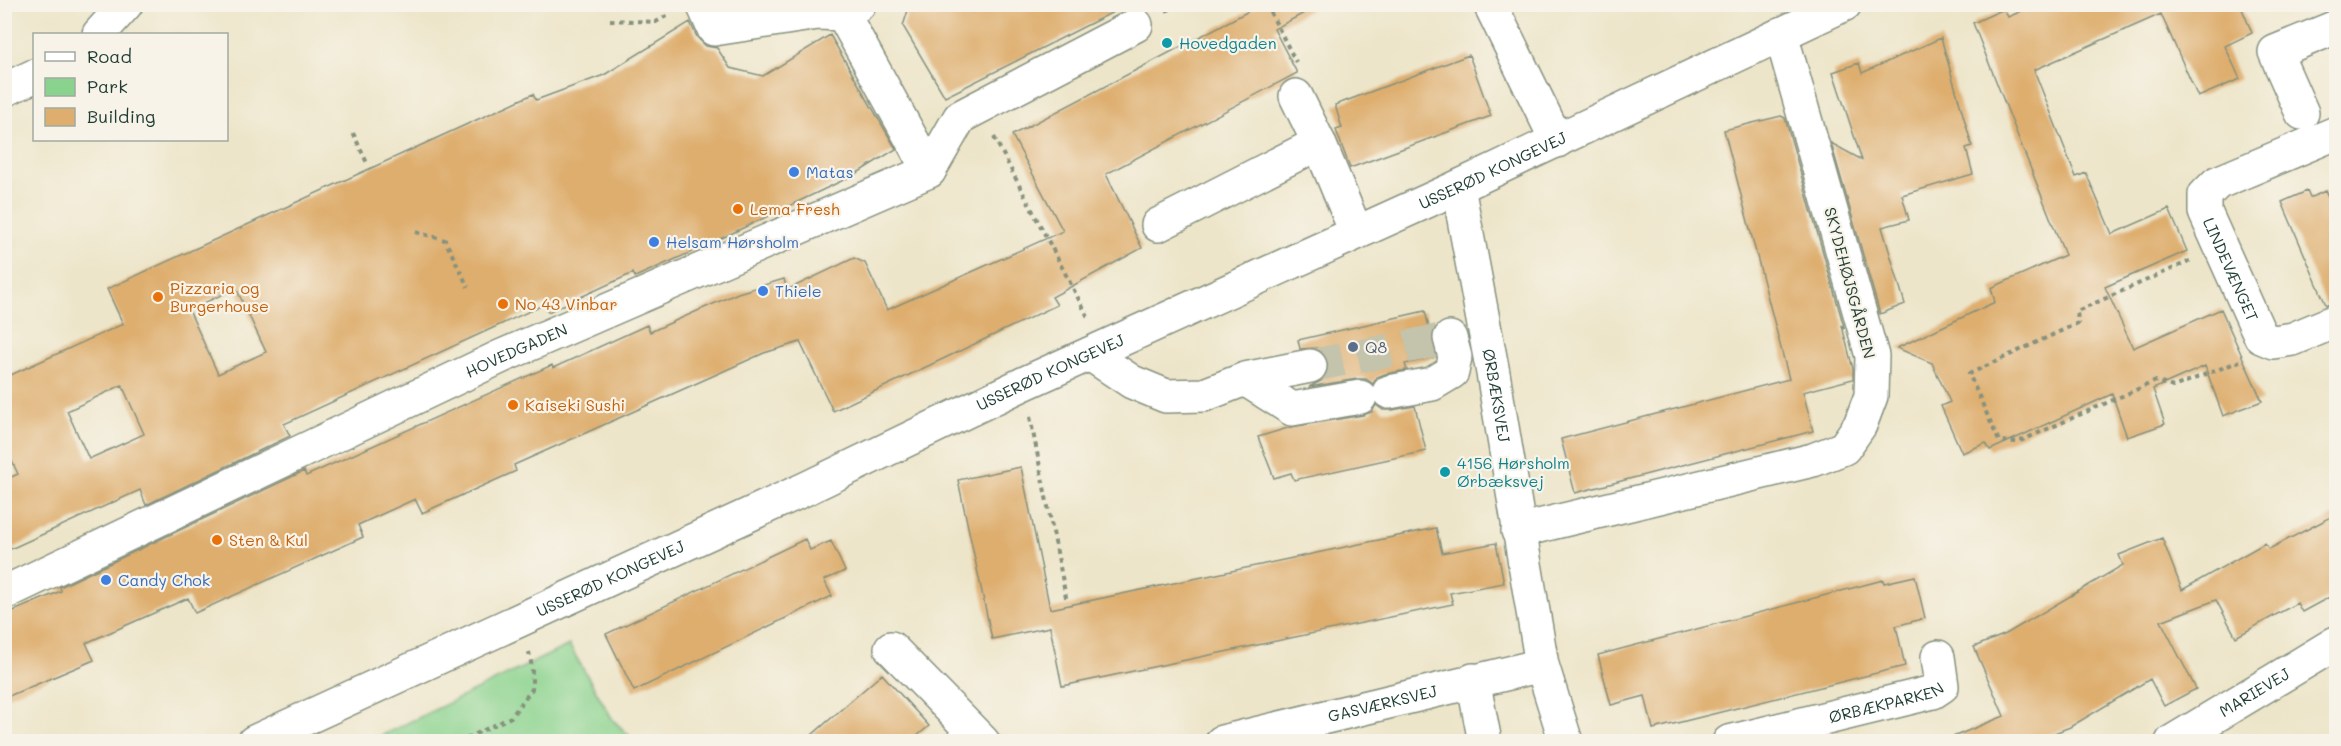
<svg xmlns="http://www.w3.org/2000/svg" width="2341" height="746" font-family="Mali,sans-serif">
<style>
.green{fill:#8ad38e;stroke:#548861;stroke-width:1.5}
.building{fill:#deae6e;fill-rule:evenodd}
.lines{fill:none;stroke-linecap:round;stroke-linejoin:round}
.minor-tunnel{stroke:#c4c3ab;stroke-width:33;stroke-dasharray:33 16;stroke-linecap:butt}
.minor-casing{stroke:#86917e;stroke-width:36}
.path{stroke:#86917e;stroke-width:4;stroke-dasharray:4.5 4.5;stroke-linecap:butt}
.minor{stroke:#fff;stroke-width:33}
.culture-dot{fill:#0f9aa8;stroke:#f7f3e8;stroke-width:2}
.shop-dot{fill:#3f7fe0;stroke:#f7f3e8;stroke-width:2}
.food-dot{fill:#e8710a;stroke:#f7f3e8;stroke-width:2}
.service-dot{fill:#5c6f8a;stroke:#f7f3e8;stroke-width:2}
.labels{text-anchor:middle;stroke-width:4.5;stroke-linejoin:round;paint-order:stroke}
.culture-label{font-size:16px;fill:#0d838f;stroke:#f7f3e8;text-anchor:start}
.street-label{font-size:16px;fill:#1f3d34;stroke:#f7f3e8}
.shop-label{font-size:16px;fill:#366cbe;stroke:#f7f3e8;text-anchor:start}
.food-label{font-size:16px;fill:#c56008;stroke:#f7f3e8;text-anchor:start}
.service-label{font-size:16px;fill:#4e5e75;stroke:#f7f3e8;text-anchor:start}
</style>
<rect width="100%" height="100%" fill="#f7f3e8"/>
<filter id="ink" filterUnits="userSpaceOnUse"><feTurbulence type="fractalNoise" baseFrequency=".0167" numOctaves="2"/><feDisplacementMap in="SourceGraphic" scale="12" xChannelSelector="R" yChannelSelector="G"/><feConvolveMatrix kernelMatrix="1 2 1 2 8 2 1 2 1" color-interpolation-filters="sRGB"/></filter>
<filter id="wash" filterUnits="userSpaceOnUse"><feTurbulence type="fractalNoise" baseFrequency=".008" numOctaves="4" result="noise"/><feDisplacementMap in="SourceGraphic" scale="24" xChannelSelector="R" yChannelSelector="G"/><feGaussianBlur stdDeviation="1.35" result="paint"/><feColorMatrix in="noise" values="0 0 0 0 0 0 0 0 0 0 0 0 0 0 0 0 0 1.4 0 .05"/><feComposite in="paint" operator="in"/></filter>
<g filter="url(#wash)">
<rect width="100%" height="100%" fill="#ede5c9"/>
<!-- green -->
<path class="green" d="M569,645L613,720L635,741H370Z"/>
<g id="blocks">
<!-- building -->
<path class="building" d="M910,4H966L972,12L987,4H1129L945,97L903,26Z
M1262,4H1321L1274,29L1297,73L1106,174L1142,248L1052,297L1057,305L833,411L800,342L764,353L514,465L516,471L422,513L415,499L358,525L363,537L195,613L188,598L86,643L94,660L4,698V615L61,591L60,587L304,471L306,476L552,365L553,368L647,325L650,332L738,293L784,279L787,290L854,258L865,263L887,310L1063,231L1012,135Z
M2038,4H2240L2252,33L2225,46L2240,79L2198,97L2161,14L2034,70L2076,177L2086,173L2112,234L2169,209L2187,251L2105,287L2133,348L2221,309L2262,401L2223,416L2205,366L2153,389L2165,424L2127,437L2112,394L1990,450L1986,443L1962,453L1941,406L1950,402L1932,363L1897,348L1995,302L1991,288L2065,255L1973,23L2004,9L2008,17Z
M690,22L697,37L706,46L717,48L730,68L763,76L830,35L896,149L854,175L705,246L635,277L633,273L548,312L545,304L284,424L290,436L146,505L140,490L4,552V480L18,474L4,444V378L123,324L107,289L533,94L536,100L604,75ZM236,288L266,352L218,374L189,310ZM122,385L144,434L89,459L67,411Z
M1941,38L1972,146L1966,148L1973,174L1902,195L1909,220L1882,227L1905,304L1880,314L1831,143L1862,160L1833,72L1859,63L1862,73Z
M1469,55L1491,116L1350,168L1336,130L1342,128L1335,105Z
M1781,116L1785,118L1844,327L1842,326L1853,369V379L1803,392L1813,431L1575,493L1561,439L1789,379L1724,130Z
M2307,191L2310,198L2325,191L2337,217V303L2326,305L2282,202Z
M1425,311L1436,357L1405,364L1407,370L1385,374L1377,377L1373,384L1366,379H1357L1309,387L1323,380L1328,371V362L1324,354L1317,348L1300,349L1298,340Z
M1376,405L1383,410H1392L1415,406L1426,451L1294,480L1291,473L1274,478L1258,437L1291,427L1363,415L1372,412Z
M1021,467L1050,609L1436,528L1442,553L1496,543L1504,583L1450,593L1453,604L1062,686L1050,627L992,639L958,480Z
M2337,514V593L2302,612L2297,603L2236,637L2216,600L2161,621L2196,689L2164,706L2150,679L2070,727L2034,741H1943L2004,716L1974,647L2006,634L2123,565L2119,555L2162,538L2182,590L2265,543L2269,549Z
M805,539L810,550L831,541L845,571L824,580L832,596L634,691L606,634Z
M1915,576L1925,618L1896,626L1905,666L1653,729L1645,696L1611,705L1598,655L1883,580L1884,583Z
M882,674L929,726L911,741H805Z"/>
</g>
</g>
<g filter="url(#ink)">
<use href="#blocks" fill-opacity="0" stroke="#86917e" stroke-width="1.5"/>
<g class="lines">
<!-- minor-tunnel -->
<path class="minor-tunnel" d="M1310,366L1441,340"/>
<!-- minor casing -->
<g class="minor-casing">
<g id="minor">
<path d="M703,4L714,29L818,13L843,14L859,4"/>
<path d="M1490,4L1557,141"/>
<path d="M843,14L929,171"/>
<path d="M99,34L126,4"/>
<path d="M4,90L34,76"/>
<path d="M1296,96L1319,143L1356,232"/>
<path d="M2302,113L2275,52L2336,27"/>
<path id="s1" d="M2336,133L2217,183L2205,195V212L2261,337L2273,342L2293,339L2336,321"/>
<path id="s2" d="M1458,187L1493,373L1542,665L1566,742"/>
<path d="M1158,225L1319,143"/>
<path d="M1090,354L1132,382L1166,396L1204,395L1245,379L1310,366"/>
<path d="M1245,379L1292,409L1360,397"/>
<path d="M1389,392L1432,384L1452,372L1455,357L1450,338"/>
<path d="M1518,531L1813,460L1844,448L1860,425L1871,396L1872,356L1781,34"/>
<path id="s3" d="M4,593L500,357L929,171L960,117L1136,25"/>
<path d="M891,648L983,742"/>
<path d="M1473,680L1485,742"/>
<path id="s4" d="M254,742L805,489L1023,384L1458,187L1845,4"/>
<path id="s5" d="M1222,742L1542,665"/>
<path id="s6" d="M1729,742L1933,692L1942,686L1938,657"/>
<path id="s7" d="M2172,742L2336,643"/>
</g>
</g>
<!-- path -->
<path class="path" d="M1266,4L1296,62
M1166,11L1173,8L1172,4
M610,20L656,22L670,14
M353,133L367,163
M994,137L1088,317
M416,232L445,240L468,287
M2190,261L2077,311L2078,323L1969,374L1999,441L2018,442L2156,381L2173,387L2240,361
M1030,417L1067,602
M459,742L511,717L532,689V667L529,652"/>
<!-- minor -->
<use href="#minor" class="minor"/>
</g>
</g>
<!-- markers -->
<g class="culture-dot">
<circle cx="1167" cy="43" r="6"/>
<circle cx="1445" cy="472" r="6"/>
</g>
<g class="shop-dot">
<circle cx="794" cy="172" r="6"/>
<circle cx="654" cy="242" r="6"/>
<circle cx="763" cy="291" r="6"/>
<circle cx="106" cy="580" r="6"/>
</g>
<g class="food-dot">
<circle cx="738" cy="209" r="6"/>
<circle cx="158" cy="297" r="6"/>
<circle cx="503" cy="304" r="6"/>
<circle cx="513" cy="405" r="6"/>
<circle cx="217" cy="540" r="6"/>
</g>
<circle class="service-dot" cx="1353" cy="347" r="6"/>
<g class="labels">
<!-- culture labels -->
<g class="culture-label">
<text x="1179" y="49">Hovedgaden</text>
<text x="1457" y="469">4156 Hørsholm<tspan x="1457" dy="18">Ørbæksvej</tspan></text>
</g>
<!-- street labels -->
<g class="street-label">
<text dy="6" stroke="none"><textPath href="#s4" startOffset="1364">USSERØD KONGEVEJ</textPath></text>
<text dy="6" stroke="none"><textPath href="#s1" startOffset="226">LINDEVÆNGET</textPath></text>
<text transform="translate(1850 283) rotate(75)" y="6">SKYDEHØJSGÅRDEN</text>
<text dy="6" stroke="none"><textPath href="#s3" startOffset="567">HOVEDGADEN</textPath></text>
<text dy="6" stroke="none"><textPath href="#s4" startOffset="878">USSERØD KONGEVEJ</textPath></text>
<text dy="6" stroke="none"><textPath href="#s2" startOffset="212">ØRBÆKSVEJ</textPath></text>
<text dy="6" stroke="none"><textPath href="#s4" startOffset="392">USSERØD KONGEVEJ</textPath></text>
<text dy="6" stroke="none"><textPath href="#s7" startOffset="96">MARIEVEJ</textPath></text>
<text dy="6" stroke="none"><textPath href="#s6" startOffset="162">ØRBÆKPARKEN</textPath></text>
<text dy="6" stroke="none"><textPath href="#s5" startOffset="165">GASVÆRKSVEJ</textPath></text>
</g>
<!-- shop labels -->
<g class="shop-label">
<text x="806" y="178">Matas</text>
<text x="666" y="248">Helsam Hørsholm</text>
<text x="775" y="297">Thiele</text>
<text x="118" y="586">Candy Chok</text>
</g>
<!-- food labels -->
<g class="food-label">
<text x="750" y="215">Lema Fresh</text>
<text x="170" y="294">Pizzaria og<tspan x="170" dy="18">Burgerhouse</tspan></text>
<text x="515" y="310">No 43 Vinbar</text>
<text x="525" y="411">Kaiseki Sushi</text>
<text x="229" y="546">Sten &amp; Kul</text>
</g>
<!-- service labels -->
<g class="service-label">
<text x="1365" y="353">Q8</text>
</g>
</g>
<!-- margin -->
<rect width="2341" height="746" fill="none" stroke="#f7f3e8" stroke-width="24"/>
<!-- legend -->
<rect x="33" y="33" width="195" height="108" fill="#f7f3e8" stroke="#a1aaa0" stroke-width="1.5"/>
<rect x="45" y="52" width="30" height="9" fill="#ffffff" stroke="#a1aaa0" stroke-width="1.5"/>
<text x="87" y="63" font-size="18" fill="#1f3d34">Road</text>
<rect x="45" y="78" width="30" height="18" fill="#8ad38e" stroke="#a1aaa0" stroke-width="1.5"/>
<text x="87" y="93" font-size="18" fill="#1f3d34">Park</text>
<rect x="45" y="108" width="30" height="18" fill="#deae6e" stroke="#a1aaa0" stroke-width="1.5"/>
<text x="87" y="123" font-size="18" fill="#1f3d34">Building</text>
</svg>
